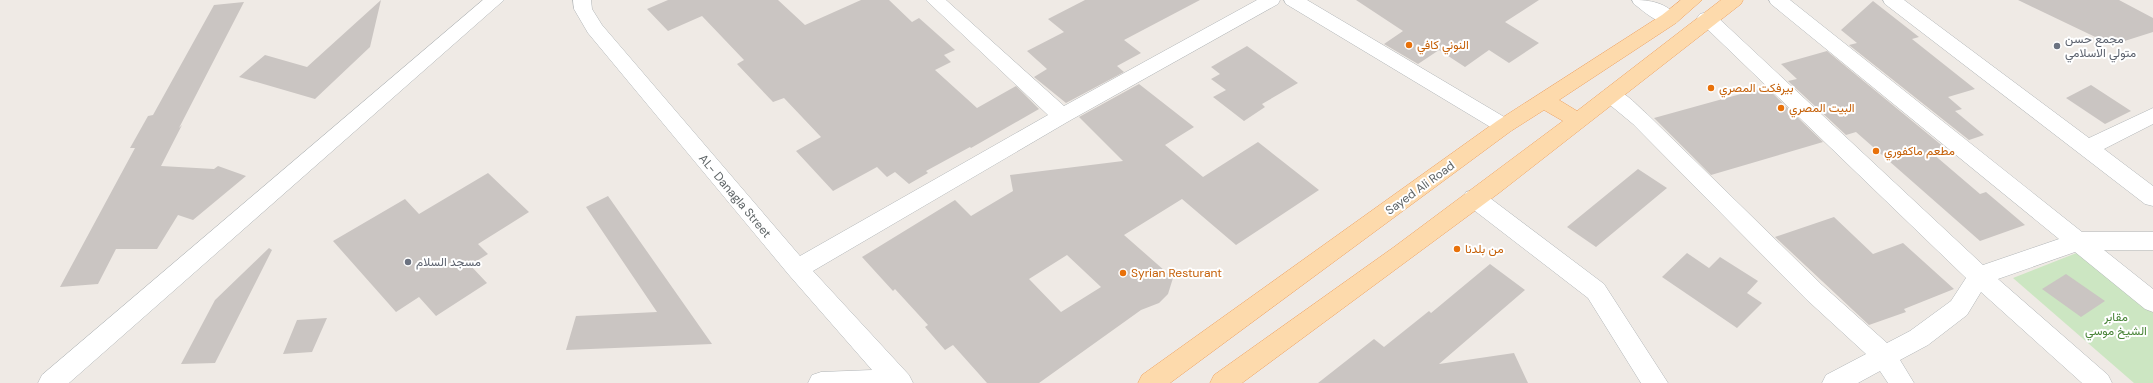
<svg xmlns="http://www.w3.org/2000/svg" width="2153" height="383" font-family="'DM Sans',Vazirmatn,sans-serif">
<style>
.green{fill:#cce6c2}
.building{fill:#cac5c2;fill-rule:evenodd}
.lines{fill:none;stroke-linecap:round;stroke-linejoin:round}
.minor-casing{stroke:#b1b5b7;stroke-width:1}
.major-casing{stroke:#eea05f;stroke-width:1}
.minor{fill:#fff;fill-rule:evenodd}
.major{fill:#fddaac;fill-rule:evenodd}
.food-dot{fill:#e8710a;stroke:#fff;stroke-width:1.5}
.worship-dot{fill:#6b7280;stroke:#fff;stroke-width:1.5}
.labels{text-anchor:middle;stroke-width:4;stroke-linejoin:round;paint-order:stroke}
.worship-label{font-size:12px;fill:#5b616d;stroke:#fff;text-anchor:start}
.food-label{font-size:12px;fill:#c56008;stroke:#fff;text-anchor:start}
.street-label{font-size:12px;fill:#5d6365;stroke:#fff}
.park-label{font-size:12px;fill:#478336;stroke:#fff}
</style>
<rect width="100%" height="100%" fill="#efeae5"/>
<!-- green -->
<path class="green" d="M2079,252L2153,312V383H2134L2013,278Z"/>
<!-- building -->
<path class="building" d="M381,0L370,47L315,99L239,77L265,55L307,67Z
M668,0H778L805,25L861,0H889L912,22L919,18L955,50L944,55L951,62L935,70L977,108L1016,86L1039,109L971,148L970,147L926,171L928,173L909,184L895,172L887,177L877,167L833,191L796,151L821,137L784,98L773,102L737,64L744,60L702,16L668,31L647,9Z
M1085,0H1200L1124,40L1141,53L1117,66L1124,72L1066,103L1034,77L1047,69L1027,51L1064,32L1048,19Z
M1356,0H1539L1505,22L1539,43L1509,63L1489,50L1465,67L1439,50L1418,64L1384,44L1403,31Z
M2018,0H2119L2153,18V32L2112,45Z
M1873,1L1919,37L1912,39L1975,89L1948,97L1962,109L1955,111L1984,135L1969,140L1849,45L1857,43L1841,30Z
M244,2L179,128L182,125L161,166L214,169L218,166L246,176L193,220L178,215L157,249H116L98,284L60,287L135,148H130L148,116L153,115L214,5Z
M1247,46L1298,83L1262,104L1265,107L1244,121L1213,97L1226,90L1211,79L1220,74L1211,67Z
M1827,51L1945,148L1932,153L1980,194L1986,192L2025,225L1980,241L1856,132L1846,135L1788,81L1797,79L1781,64Z
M1139,84L1194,127L1165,145L1203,177L1258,142L1319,190L1236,245L1182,199L1124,235L1173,278L1168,294L1159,303L1141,310L1039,383H987L953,345L945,350L925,327L928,325L895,289L893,291L862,257L955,200L971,216L1013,191L1010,175L1123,161L1079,117ZM1067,255L1101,287L1061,312L1029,279Z
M2091,85L2131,111L2105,124L2066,98Z
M1766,87L1823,142L1711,175L1654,118Z
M1638,169L1667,188L1596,247L1567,227Z
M488,173L529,212L478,244L488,254L470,265L487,283L436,316L419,297L396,312L333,241L405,199L419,214Z
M608,196L712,344L566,350L576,316L657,312L586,207Z
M1834,217L1873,254L1903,243L1954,289L1904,309L1906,312L1869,325L1775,237Z
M269,248L272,250L215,363L181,364L215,300Z
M1687,253L1709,268L1720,257L1758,281L1747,293L1762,303L1737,328L1662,277Z
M1490,264L1525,290L1439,364L1514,353L1528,383H1318L1374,339L1384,347L1429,311L1431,313Z
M2066,274L2105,301L2081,317L2042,289Z
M327,318L312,352L283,354L297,320Z"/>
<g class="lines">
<!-- minor casing -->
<g class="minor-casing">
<path id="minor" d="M483,0H504L69,383H38L42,375Z
M573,0H591L592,9L602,25L800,256L1048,115L926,0H946L1064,106L1257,0H1280L1278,4L1069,121L813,271L909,375L913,383H808L812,375L821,372L872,370L789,275L588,33L574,9Z
M1284,0H1307L1511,121L1514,126L1511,131L1504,133L1497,131L1286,4Z
M1632,0C1650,0 1667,2 1679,19L1676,23C1660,27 1646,13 1634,4Z
M1769,0H1790L2082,232H2153V250H2104L2153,289V312L2145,309L2075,252L1998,279L2108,375L2112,383H2082L1981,292L1967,315L1928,345L1900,360L1914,383H1888L1880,371L1858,383H1822L1826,375L1866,354L1806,299L1633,124L1604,100L1601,95L1604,90C1621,85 1635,104 1647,114L1822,285L1887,343L1910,331L1951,301L1966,278L1700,22L1697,18L1700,14L1707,12L1714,14L1983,265L2059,239L1771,4Z
M1883,0H1904L2089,138L2153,108V124L2104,149L2153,186V206L2145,204L1885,4Z
M1474,190L1482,192L1604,284L1668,383H1641L1588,298L1466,204L1463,198L1466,192Z"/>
</g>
<!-- major casing -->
<g class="major-casing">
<path id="major" d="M1681,0H1702L1676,23L1559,100L1577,111L1721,0H1743L1741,4L1499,193L1242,383H1210L1214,375L1394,247L1563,121L1544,110L1511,131L1170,383H1138L1142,375L1497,121L1662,15Z"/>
</g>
<!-- minor -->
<use href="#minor" class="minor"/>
<!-- major -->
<use href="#major" class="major"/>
</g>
<!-- markers -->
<g class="food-dot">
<circle cx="1409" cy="45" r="4"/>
<circle cx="1711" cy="88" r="4"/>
<circle cx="1781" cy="108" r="4"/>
<circle cx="1876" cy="151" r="4"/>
<circle cx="1457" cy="249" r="4"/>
<circle cx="1123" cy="273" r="4"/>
</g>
<g class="worship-dot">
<circle cx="2057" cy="46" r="4"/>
<circle cx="408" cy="262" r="4"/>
</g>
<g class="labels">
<!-- worship labels -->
<g class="worship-label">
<text x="2065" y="43">مجمع حسن<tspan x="2065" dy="14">متولي الاسلامي</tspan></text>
<text x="416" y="266">مسجد السلام</text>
</g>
<!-- food labels -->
<g class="food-label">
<text x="1417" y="49">النوني كافي</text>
<text x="1719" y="92">بيرفكت المصري</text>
<text x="1789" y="112">البيت المصري</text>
<text x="1884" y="155">مطعم ماكفوري</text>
<text x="1465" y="253">من بلدنا</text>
<text x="1131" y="277">Syrian Resturant</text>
</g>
<!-- street labels -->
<g class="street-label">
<text transform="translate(1420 188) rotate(-36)" y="4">Sayed Ali Road</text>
<text transform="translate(735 196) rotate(50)" y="4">AL- Danagla Street</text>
</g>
<!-- park labels -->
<g class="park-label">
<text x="2116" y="321">مقابر<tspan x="2116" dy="14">الشيخ موسي</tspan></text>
</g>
</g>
</svg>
